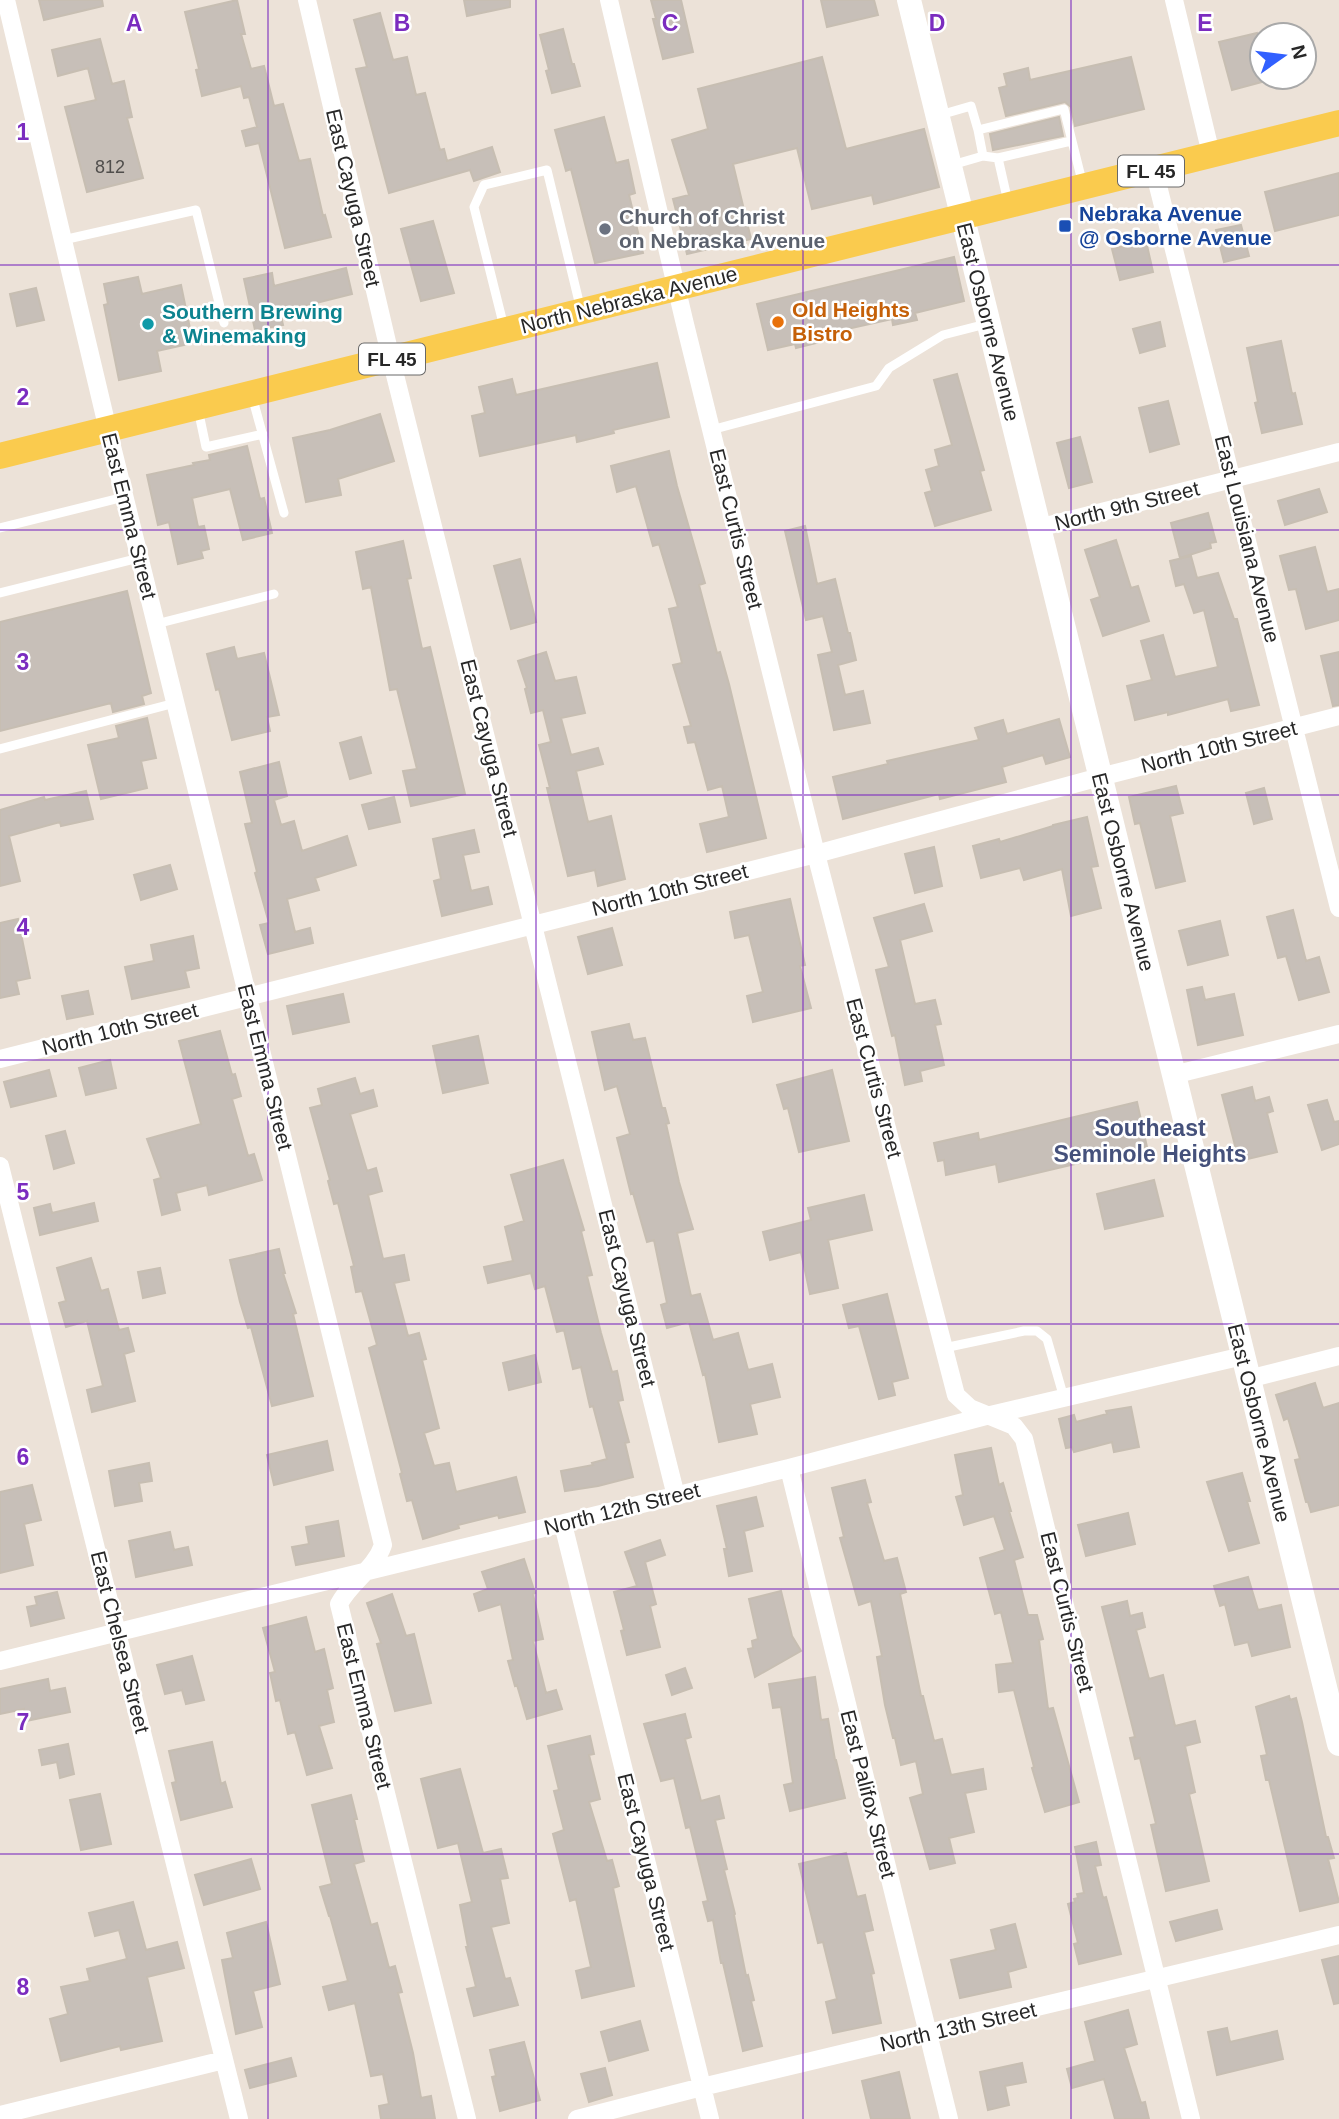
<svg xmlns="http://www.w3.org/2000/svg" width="1339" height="2119" font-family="Arial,sans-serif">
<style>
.building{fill:#c7bfb8;stroke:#c7beb2;stroke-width:2}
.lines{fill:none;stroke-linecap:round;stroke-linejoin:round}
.lane{stroke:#fff;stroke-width:9}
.street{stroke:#fff;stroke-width:18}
.secondary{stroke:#fff;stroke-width:24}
.primary{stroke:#facb4e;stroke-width:26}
.grid{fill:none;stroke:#7b2cbf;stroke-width:2;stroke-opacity:0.55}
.transit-dot{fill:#1a4fb4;stroke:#fff;stroke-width:2.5}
.worship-dot{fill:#6b7280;stroke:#fff;stroke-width:2.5}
.food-dot{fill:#e8710a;stroke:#fff;stroke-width:2.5}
.culture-dot{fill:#0f9aa8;stroke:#fff;stroke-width:2.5}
.labels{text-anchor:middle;stroke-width:5;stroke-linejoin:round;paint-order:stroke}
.number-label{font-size:18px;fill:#504e4c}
.shield{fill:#fff;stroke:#686868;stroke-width:2}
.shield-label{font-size:19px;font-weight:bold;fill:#282828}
.street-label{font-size:21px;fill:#282828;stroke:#fff}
.transit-label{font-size:21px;font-weight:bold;fill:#164399;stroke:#fff;text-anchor:start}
.worship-label{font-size:21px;font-weight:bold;fill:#5b616d;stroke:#fff;text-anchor:start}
.food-label{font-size:21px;font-weight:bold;fill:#c56008;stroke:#fff;text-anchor:start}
.culture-label{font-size:21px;font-weight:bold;fill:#0d838f;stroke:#fff;text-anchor:start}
.neighbourhood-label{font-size:23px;font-weight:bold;fill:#45517b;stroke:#fff}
.grid-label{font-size:23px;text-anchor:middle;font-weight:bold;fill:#7b2cbf;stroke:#fff;stroke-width:5;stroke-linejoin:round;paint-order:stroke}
</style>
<rect width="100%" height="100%" fill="#ece2d8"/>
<!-- building -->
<path class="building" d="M39,0H102L103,6L44,20Z
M237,0L245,34H241L251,69L264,66L274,106L283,104L299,161L310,159L323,216L325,215L331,237L285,248L259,143L246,146L242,131L257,127L249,97L244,98L241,86L202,96L196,70L199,69L185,12Z
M464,0H510V7L467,16Z
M651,0H681L693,52L663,59L653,19H656Z
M821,0H874L878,15L827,27Z
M380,13L393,60L407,57L416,95L425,93L440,150L444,149L447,161L492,147L500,172L474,181L470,170L389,193L356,69L367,67L354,20Z
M563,29L572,64H574L580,86L552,93L546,71L549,70L540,35Z
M1257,33L1262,53V82L1232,90L1219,42Z
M100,39L112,84L124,81L132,117L127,118L143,178L87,192L65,107L96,100L88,68L58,76L52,50Z
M822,57L846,149L924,129L939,187L874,204L872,195L812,209L797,148L733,164L751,239L687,254L673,199L689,195L672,140L708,129L698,89Z
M1131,57L1144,109L1075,126L1071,107L1065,102L1006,116L999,88L1007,86L1004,74L1028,68L1030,80Z
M604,117L616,163L628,160L635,193L629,195L643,253L595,263L571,169L566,171L555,130Z
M1059,117L1063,136L993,150L990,134Z
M1339,173V215L1275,231L1265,192Z
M433,221L454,293L421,301L401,229Z
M1241,225L1249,256L1224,262L1216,230Z
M1146,241L1153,272L1120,280L1112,249Z
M954,257L964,301L915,313L917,320L893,325L892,319L847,329L848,335L796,348L795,344L768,350L757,304Z
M346,268L352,294L280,312L283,325L255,330L244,279L272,273L274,286Z
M138,277L142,294L181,285L193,343L157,351L161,371L119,380L104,305L108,304L104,284Z
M36,288L44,320L17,326L10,294Z
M1160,322L1165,346L1140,353L1133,329Z
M1281,341L1292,394L1295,393L1302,424L1262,433L1255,403L1258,402L1247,348Z
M657,363L669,417L613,430L614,433L577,442L576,435L480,456L472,416L485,413L479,387L512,379L516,395Z
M957,374L984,470L980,471L991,510L935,526L925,493L932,491L926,470L939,466L935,450L952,445L934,380Z
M1168,401L1179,444L1150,452L1139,408Z
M380,414L394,461L338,479L341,495L306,502L293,438L330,430Z
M1080,437L1092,482L1069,488L1057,443Z
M247,446L260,499L264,498L272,533L243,540L230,489L192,498L198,527L204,526L209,549L201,551L203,558L178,564L169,522L158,525L147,475L194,465L193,463L210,460L209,455Z
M669,451L677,486L705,583L699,585L717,653L720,652L729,684L766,838L707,852L700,824L729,817L722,786L708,790L695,742L688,743L684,727L691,726L673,665L682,663L669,609L678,607L659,544L653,546L636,486L617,492L611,466Z
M1319,489L1327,512L1285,525L1278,501Z
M1208,513L1216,542L1210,543L1211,548L1180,558L1171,523Z
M805,526L817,584L835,579L848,633H850L856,660L838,665L845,695L863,691L870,723L834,730L818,655L832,652L823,616L806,620L785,531Z
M1116,540L1131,588L1138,586L1149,621L1103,636L1091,600L1100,597L1085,550Z
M403,541L411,578L407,579L422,649L430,647L465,794L411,806L403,771L417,769L397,689L390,690L371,587L363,589L356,552Z
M1315,547L1327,592L1339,589V620L1306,629L1296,589L1289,590L1280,556Z
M1191,556L1197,578L1218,573L1234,619H1237L1259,705L1231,711L1228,699L1168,715V712L1135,720L1127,686L1152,680L1141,641L1163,635L1175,677L1218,667L1204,610L1194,613L1184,584L1176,586L1170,561Z
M520,559L536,622L511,629L494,566Z
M127,591L151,693L142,696L144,704L113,712L111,703L0,731V622Z
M234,647L237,659L264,653L279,715L267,717L270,731L232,740L219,689L216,690L207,654Z
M546,652L555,681L576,677L585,713L561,718L571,755L598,748L603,764L576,771L588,822L611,816L625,879L598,886L595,870L568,876L547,788H550L539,745L551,742L543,710L531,713L525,689L527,688L518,661Z
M1339,652V705L1333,706L1321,656Z
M147,718L156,758L141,761L147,788L101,799L88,745L119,738L116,726Z
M1059,719L1070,757L1046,764L1043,755L1002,767L1006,782L940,799L939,794L843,819L833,777L888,764L887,761L979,740L975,728L1003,720L1007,734Z
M361,737L371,773L350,779L340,743Z
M279,762L287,796L274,800L281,825L294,821L302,851L347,836L356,865L315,878L319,890L287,899L295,932L310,928L313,943L268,954L260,925L269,923L255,873L257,872L245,824L252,823L240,772Z
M1176,786L1183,813L1170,816L1185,881L1156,888L1140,823L1135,824L1129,797Z
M1264,788L1272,819L1254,824L1246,793Z
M86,791L93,819L61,826L60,822L9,836L20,881L0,886V810L44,797L45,800Z
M394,797L400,822L369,829L362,805Z
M1087,817L1098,866L1091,867L1101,908L1071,916L1062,869L1024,880L1020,868L981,878L973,846L999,839L1000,842L1053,826V825Z
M474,830L479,852L463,855L471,891L488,887L492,904L442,916L434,881L441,879L433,839Z
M934,847L942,886L915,893L905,854Z
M170,865L177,889L141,900L134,875Z
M790,899L805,965L800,966L811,1008L753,1022L747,996L763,992L749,935L735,938L730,912Z
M924,904L932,931L900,940L915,1004L935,1000L941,1024L935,1025L944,1065L920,1071L922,1081L905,1085L895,1035L892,1036L876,970L889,967L874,918Z
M1293,910L1306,961L1319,957L1329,992L1299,1000L1286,956L1278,958L1267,917Z
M18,919L30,978L16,981L19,994L0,998V923Z
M1220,921L1228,955L1188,965L1179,931Z
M612,928L622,965L588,974L578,937Z
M193,936L199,968L185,971L189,987L132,999L125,967L154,961L151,945Z
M1202,987L1205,1000L1234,994L1243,1035L1198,1045L1187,990Z
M88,991L93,1014L67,1019L62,996Z
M343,994L349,1022L293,1034L287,1006Z
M629,1024L633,1040L645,1038L662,1108H665L669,1123L666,1124L679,1182L693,1229L677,1233L691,1296L700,1294L713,1340L738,1333L748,1370L772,1364L780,1397L750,1404L757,1434L719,1442L705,1374L703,1375L689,1322L667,1328L661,1305L667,1303L654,1240L647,1242L633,1193L631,1194L617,1138L630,1134L617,1086L605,1090L592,1032Z
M220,1031L232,1075L235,1074L241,1096L232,1099L248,1156L254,1154L262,1180L209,1195L207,1185L176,1193L180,1210L162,1215L154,1180L161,1178L147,1139L201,1124L179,1041Z
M478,1036L488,1083L443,1093L433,1046Z
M110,1060L116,1088L86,1095L79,1068Z
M49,1070L56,1096L11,1107L4,1082Z
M832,1070L849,1141L799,1152L788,1108L784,1109L777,1085Z
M355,1078L360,1094L373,1090L377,1106L350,1114L367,1171L376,1168L382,1191L368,1195L383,1259L404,1255L409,1280L394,1283L408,1336L419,1333L426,1359L422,1360L439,1428L424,1433L434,1466L449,1463L456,1492L516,1477L525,1512L499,1518L498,1515L458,1525L459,1528L423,1539L412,1500L407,1501L400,1474L402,1473L369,1348L377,1345L362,1291L356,1292L351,1267L354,1266L338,1203L334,1204L328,1181L330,1180L310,1108L322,1105L318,1089Z
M1252,1087L1255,1101L1269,1097L1273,1111L1267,1113L1277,1152L1239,1161L1222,1095Z
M1327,1100L1334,1122L1339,1121V1144L1322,1150L1308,1105Z
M1137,1102L1147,1147L999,1182L996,1164L946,1175L944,1160L938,1161L934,1143L978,1133L979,1140Z
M65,1131L74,1163L54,1169L46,1136Z
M563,1160L584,1230L581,1231L592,1275L587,1276L601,1333L612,1372L617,1371L623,1400L618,1401L629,1442L625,1443L633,1477L598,1486L565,1491L561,1471L593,1465L592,1463L607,1459L593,1406L590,1407L581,1367L573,1369L564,1330L557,1332L545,1286L535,1289L531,1273L488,1283L484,1267L513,1261L505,1227L524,1221L511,1175Z
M1154,1180L1163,1216L1105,1229L1097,1194Z
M864,1195L872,1230L828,1240L838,1288L810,1294L801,1252L770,1260L763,1232L811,1220L808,1208Z
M94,1203L98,1221L40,1235L34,1208L50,1204L52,1213Z
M279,1249L285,1273H283L296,1313L293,1314L313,1396L272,1406L251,1327L248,1328L240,1302L230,1260Z
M91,1258L101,1291L108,1289L119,1330L128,1328L134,1351L124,1354L135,1401L92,1412L87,1390L103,1386L87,1321L66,1327L59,1303L66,1301L57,1268Z
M160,1268L165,1293L143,1298L138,1272Z
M887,1294L908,1378L892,1382L895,1395L879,1399L859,1326L849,1328L843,1305Z
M535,1355L541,1382L509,1390L503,1363Z
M1315,1383L1323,1408L1339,1403V1505L1311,1512L1308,1502H1306L1295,1460L1300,1459L1288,1418L1284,1420L1276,1395Z
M1131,1407L1139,1447L1114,1452L1112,1442L1074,1452L1072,1447L1066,1448L1059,1419L1074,1415L1076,1422L1107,1414L1106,1411Z
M327,1441L333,1470L274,1485L267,1455Z
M991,1448L999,1485L1003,1483L1011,1511H1009L1023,1557L1014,1560L1028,1615H1037L1043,1639L1039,1640L1048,1709L1053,1708L1079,1802L1045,1812L1032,1768L1034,1767L1014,1690L999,1692L996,1665L1013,1663L1001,1612L995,1614L980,1558L1005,1550L994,1516L964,1525L956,1497L963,1495L955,1455Z
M149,1463L152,1481L139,1483L142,1501L115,1506L109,1471Z
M1242,1473L1250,1501H1247L1259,1543L1229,1551L1207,1482Z
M865,1480L871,1502L867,1503L884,1561L897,1558L906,1592L900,1594L921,1696H923L934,1741L942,1739L951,1775L983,1769L986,1789L965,1793L974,1832L949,1838L955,1863L930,1869L910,1798L923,1794L916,1761L901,1765L895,1738H893L885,1705L877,1657L882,1656L871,1601L859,1605L840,1538L844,1537L832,1488Z
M32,1485L41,1520L24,1524L33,1565L0,1573V1492Z
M756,1497L763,1526L744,1531L752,1571L729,1576L724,1549H727L717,1506Z
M1128,1513L1135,1544L1086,1556L1078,1525Z
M338,1521L344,1556L296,1565L292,1547L309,1544L306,1527Z
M170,1532L174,1550L188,1547L192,1565L136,1577L129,1541Z
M660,1540L665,1555L645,1562L656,1604L650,1606L660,1647L627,1655L621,1631L624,1630L614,1592L637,1586L625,1552Z
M524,1559L535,1593L533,1594L543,1639L533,1641L546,1693L556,1690L562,1709L527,1719L517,1685L515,1686L508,1661L513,1660L501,1604L479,1611L474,1594L488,1589L482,1572Z
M1248,1577L1258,1610L1281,1605L1290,1647L1252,1656L1248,1642L1235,1645L1225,1604L1220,1606L1214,1586Z
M781,1591L792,1636L801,1651L755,1677L748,1649L753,1648L752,1641L758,1639L749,1599Z
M57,1592L64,1618L31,1626L27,1607L37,1605L35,1597Z
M392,1594L406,1636L414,1634L431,1703L395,1711L377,1644L381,1643L367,1603Z
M1127,1601L1130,1616L1142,1613L1145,1627L1136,1630L1149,1679L1163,1675L1175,1726L1195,1721L1200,1742L1185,1746L1195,1792L1189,1794L1209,1881L1166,1891L1151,1825L1156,1824L1140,1758L1135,1759L1130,1738L1135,1737L1102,1607Z
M306,1617L315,1652L324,1649L333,1688L327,1690L334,1722L319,1726L332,1768L307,1775L295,1732L288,1734L280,1700L276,1701L270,1673L275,1672L263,1628Z
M192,1656L204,1700L186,1704L182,1690L165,1694L157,1665Z
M685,1668L692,1688L672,1695L666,1675Z
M815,1677L821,1720L828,1719L835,1760H836L845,1798L790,1811L784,1785L793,1783L781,1707L773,1708L769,1684Z
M48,1679L50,1691L65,1688L70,1712L26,1721L24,1709L0,1714V1689Z
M1289,1696L1290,1700L1296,1698L1302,1722L1326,1837H1328L1334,1858L1328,1859L1339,1902L1300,1911L1269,1780H1266L1261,1756L1267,1755L1256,1707Z
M685,1714L691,1737L685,1739L701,1801L719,1796L724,1818L715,1820L727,1869L724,1870L735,1914L734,1915L746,1976L748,1975L754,2000L751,2001L762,2046L743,2051L723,1963H721L713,1920L708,1921L703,1902L708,1901L690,1827L686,1828L674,1778L661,1781L644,1724Z
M590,1736L594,1754L589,1755L600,1799L589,1802L607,1861L612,1860L619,1886L613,1888L634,1986L582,1998L576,1971L591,1967L576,1899L570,1901L553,1834L564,1830L554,1791L559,1790L548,1746Z
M212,1742L221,1784L225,1782L232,1807L181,1820L172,1783L176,1782L169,1751Z
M68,1744L74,1774L60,1778L57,1762L42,1765L39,1750Z
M460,1769L483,1853L501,1849L508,1878L500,1879L509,1923L491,1927L505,1979L510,1978L518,2005L474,2016L467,1989L476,1987L466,1947H468L460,1905L472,1902L458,1843L438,1848L421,1779Z
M100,1794L111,1844L81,1850L70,1800Z
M351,1795L357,1819H354L364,1861L354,1864L371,1925L377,1923L389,1968L395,1966L402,1992L398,1993L413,2053L421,2098L431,2096L435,2119H381L379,2106L389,2104L383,2074L371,2076L355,2003L329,2010L323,1987L348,1981L330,1916H329L320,1887L332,1884L312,1805Z
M1096,1842L1101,1865L1095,1866L1103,1898L1106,1897L1121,1954L1079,1964L1074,1944L1078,1943L1068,1904L1075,1902L1074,1899L1078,1898L1077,1894L1084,1893L1075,1847Z
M846,1853L857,1897L865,1895L873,1930L864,1932L874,1973L871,1974L881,2023L833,2033L826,2002L837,1999L823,1942L818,1943L799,1864Z
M251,1859L260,1889L204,1905L195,1875Z
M133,1902L146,1950L177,1942L184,1968L147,1977L162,2041L121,2050L120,2046L61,2061L50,2019L68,2014L61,1987L90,1981L87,1969L127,1959L119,1930L95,1936L89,1913Z
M1217,1910L1222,1929L1176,1941L1170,1922Z
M266,1922L280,1984L253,1991L262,2027L236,2034L222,1960L233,1958L227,1933Z
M1015,1924L1026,1967L1008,1972L1011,1987L960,1998L951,1960L996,1950L991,1930Z
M1339,1956V2003L1334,2004L1322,1960Z
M1128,2010L1137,2044L1124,2048L1141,2103L1145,2102L1149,2119H1115L1104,2079L1072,2088L1067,2069L1095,2061L1085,2022Z
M640,2021L648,2050L609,2061L601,2032Z
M1227,2028L1230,2042L1277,2031L1283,2059L1217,2075L1208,2032Z
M524,2042L540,2100L500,2111L492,2077L496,2076L490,2050Z
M291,2058L296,2076L250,2088L245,2070Z
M1022,2063L1026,2082L1005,2086L1009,2105L988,2110L980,2072Z
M605,2068L612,2095L589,2102L581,2074Z
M899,2072L910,2119H871L862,2081Z"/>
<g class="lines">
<!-- lane -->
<path class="lane" d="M940,115L971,106L978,130L1064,109L1083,185
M978,130L983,156
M952,165L983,156L998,158
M1008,202L998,158L1071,141
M63,240L196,210L224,323
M504,327L474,207L484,185L547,170L581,310
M252,396L284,513
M198,409L206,447L263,434
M711,430L876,386L889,368L943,335L986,324
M0,528L124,497
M0,593L139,558
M156,624L274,594
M0,749L175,703
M944,1348L1024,1331H1037L1047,1339L1064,1398"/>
<!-- street -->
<path class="street" d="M6,0L108,430L383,1545C375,1569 350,1582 339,1604L467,2119
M307,0L391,359L676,1496
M609,0L684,320L816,854L956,1395L970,1408L1014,1426L1024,1439L1191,2119
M1174,0L1211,154
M1154,170L1339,908
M1038,528L1339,452
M0,1059L816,854L1100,777L1339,716
M1173,1075L1339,1034
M0,1166L239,2119
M1248,1379L1339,1356
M789,1468L949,2119
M563,1524L710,2119
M0,1661L789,1468L986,1416L1243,1356
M0,2115L224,2060
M577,2119L702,2087L1339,1935"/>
<!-- secondary -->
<path class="secondary" d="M909,0L1339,1744"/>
<!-- primary -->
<path class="primary" d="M0,456L1339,123"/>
</g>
<!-- grid -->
<path class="grid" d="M268,0V2119M536,0V2119M803,0V2119M1071,0V2119M0,265H1339M0,530H1339M0,795H1339M0,1060H1339M0,1324H1339M0,1589H1339M0,1854H1339"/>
<!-- markers -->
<rect class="transit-dot" x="1058" y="219" width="14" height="14" rx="3.5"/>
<circle class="worship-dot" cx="605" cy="229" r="7"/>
<circle class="food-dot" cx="778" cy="322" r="7"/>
<circle class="culture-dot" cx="148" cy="324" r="7"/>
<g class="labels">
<!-- number labels -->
<g class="number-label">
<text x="110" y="173">812</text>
</g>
<!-- shield labels -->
<g class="shield">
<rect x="1118" y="155.5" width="66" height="31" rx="5"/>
<rect x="359" y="343.5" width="66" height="31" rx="5"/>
</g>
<g class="shield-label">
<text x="1151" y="178">FL 45</text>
<text x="392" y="366">FL 45</text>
</g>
<!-- street labels -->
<g class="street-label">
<text transform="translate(353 198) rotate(77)" y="7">East Cayuga Street</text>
<text transform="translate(629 300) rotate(-14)" y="7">North Nebraska Avenue</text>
<text transform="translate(988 322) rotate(76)" y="7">East Osborne Avenue</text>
<text transform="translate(1127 506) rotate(-14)" y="7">North 9th Street</text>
<text transform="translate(129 516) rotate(76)" y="7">East Emma Street</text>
<text transform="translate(736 529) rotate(76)" y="7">East Curtis Street</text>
<text transform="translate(1247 539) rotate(76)" y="7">East Louisiana Avenue</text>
<text transform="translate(1219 747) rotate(-14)" y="7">North 10th Street</text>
<text transform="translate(489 748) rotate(76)" y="7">East Cayuga Street</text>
<text transform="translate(1123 872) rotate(76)" y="7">East Osborne Avenue</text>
<text transform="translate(670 890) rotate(-14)" y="7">North 10th Street</text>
<text transform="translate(120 1029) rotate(-14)" y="7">North 10th Street</text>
<text transform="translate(265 1067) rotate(76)" y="7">East Emma Street</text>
<text transform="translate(874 1078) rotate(75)" y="7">East Curtis Street</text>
<text transform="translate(627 1298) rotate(76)" y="7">East Cayuga Street</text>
<text transform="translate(1259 1423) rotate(76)" y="7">East Osborne Avenue</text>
<text transform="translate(622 1509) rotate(-14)" y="7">North 12th Street</text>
<text transform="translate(1067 1612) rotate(76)" y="7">East Curtis Street</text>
<text transform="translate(120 1642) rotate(76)" y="7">East Chelsea Street</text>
<text transform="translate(364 1706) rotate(76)" y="7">East Emma Street</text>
<text transform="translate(868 1794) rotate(76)" y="7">East Palifox Street</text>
<text transform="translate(646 1862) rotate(76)" y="7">East Cayuga Street</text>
<text transform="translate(958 2027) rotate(-13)" y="7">North 13th Street</text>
</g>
<!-- transit labels -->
<g class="transit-label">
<text x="1079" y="221">Nebraka Avenue<tspan x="1079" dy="24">@ Osborne Avenue</tspan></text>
</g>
<!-- worship labels -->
<g class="worship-label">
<text x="619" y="224">Church of Christ<tspan x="619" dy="24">on Nebraska Avenue</tspan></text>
</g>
<!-- food labels -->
<g class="food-label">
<text x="792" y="317">Old Heights<tspan x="792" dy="24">Bistro</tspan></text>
</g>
<!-- culture labels -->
<g class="culture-label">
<text x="162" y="319">Southern Brewing<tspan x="162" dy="24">&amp; Winemaking</tspan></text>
</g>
<!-- neighbourhood labels -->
<g class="neighbourhood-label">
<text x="1150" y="1136">Southeast<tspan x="1150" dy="26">Seminole Heights</tspan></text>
</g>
</g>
<g class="grid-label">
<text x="134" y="31">A</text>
<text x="402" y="31">B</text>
<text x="670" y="31">C</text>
<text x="937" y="31">D</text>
<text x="1205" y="31">E</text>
<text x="23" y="140">1</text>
<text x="23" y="405">2</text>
<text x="23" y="670">3</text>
<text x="23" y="935">4</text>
<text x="23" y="1200">5</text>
<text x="23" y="1465">6</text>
<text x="23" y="1730">7</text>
<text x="23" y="1995">8</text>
</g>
<!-- north arrow -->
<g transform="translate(1283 56) rotate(76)"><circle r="33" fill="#ffffff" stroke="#a9a9a9" stroke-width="2"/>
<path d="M0-5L12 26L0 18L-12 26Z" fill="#3160ff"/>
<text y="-10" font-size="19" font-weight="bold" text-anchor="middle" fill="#282828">N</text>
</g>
</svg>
